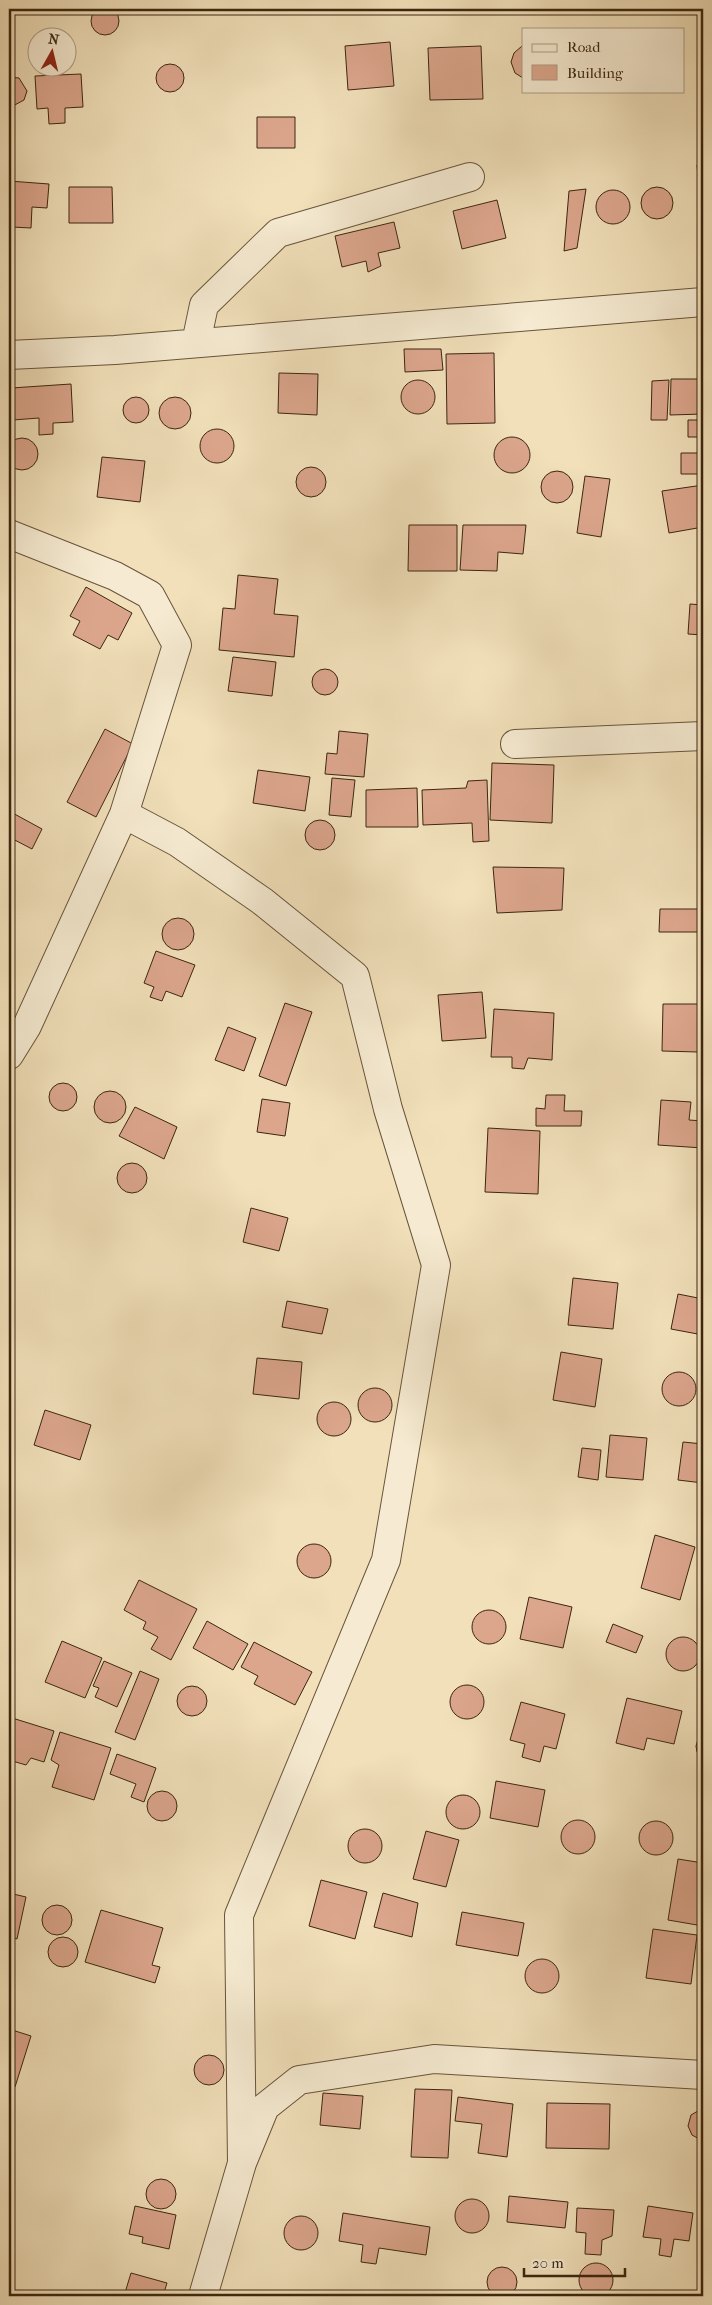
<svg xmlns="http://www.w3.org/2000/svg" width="712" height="2305" font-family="'IM FELL French Canon',serif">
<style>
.building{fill:#dca68d;stroke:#3c2610}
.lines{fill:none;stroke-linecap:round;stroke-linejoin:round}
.minor-casing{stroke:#69543a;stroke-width:30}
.minor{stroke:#f6ebd2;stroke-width:28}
</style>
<rect width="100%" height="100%" fill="#f1e0ba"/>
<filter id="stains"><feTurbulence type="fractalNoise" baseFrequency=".004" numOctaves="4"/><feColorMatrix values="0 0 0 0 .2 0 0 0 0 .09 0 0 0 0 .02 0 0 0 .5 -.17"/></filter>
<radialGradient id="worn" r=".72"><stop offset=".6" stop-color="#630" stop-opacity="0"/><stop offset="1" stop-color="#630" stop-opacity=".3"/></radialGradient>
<!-- building -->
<path class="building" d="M91 21a14 14 0 1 1 28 0a14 14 0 1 1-28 0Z
M390,42L394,86L348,90L345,46Z
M481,46L483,99L430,100L428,48Z
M522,46H523V78L515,73L511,62L514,53Z
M156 78a14 14 0 1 1 28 0a14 14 0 1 1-28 0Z
M81,74L83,107L65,108V123L49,124L48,108L37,109L35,76Z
M9,77L19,78L27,91L24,100L11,107L9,106Z
M257,117H295V148H257Z
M697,165H703V197H700Z
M9,181L49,184L47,208L32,207L31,228L12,227L14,204H9Z
M641 203a16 16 0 1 1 32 0a16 16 0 1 1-32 0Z
M69,187H112L113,223H69Z
M586,189L577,248L564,251L569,191Z
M596 207a17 17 0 1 1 34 0a17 17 0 1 1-34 0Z
M497,200L506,238L462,249L453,211Z
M394,222L400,248L378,253L381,266L368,272L366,261L342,267L335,236Z
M404,349H441L443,370L405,372Z
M494,353L495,423L447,424L446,354Z
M279,373L318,374L317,415L278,413Z
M671,379H703V414L670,415Z
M669,380L667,420H651L652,381Z
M401 397a17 17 0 1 1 34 0a17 17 0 1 1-34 0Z
M71,384L73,422L53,423V434L39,435V418L13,420L11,388Z
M159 413a16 16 0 1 1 32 0a16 16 0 1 1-32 0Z
M123 410a13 13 0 1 1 26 0a13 13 0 1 1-26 0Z
M688,420H703V437H688Z
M200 446a17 17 0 1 1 34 0a17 17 0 1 1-34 0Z
M494 455a18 18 0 1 1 36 0a18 18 0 1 1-36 0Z
M6 454a16 16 0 1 1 32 0a16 16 0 1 1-32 0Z
M681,453H703V474H681Z
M102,457L145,461L140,502L97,497Z
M296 482a15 15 0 1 1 30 0a15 15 0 1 1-30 0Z
M541 487a16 16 0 1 1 32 0a16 16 0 1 1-32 0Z
M585,476L610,479L601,537L577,533Z
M703,485V527L669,533L662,491Z
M409,525H457V571H408Z
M463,525H526L523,554L498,552L497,571L460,570Z
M238,575L278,579L274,614L298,616L294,657L219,650L223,608L235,609Z
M86,587L132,613L118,640L108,635L100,649L73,635L80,621L70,616Z
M690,604L703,605V635L688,634Z
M233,657L276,662L272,696L228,691Z
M312 682a13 13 0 1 1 26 0a13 13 0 1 1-26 0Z
M105,729L133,744L96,817L67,802Z
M339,731L368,734L364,777L325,774L327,753L337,754Z
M492,763L554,765L552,823L490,820Z
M258,770L310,777L305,811L253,803Z
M332,778L355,780L351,817L329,815Z
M487,780L489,841L473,842L472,823L423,825L422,790L466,788L468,781Z
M417,788L418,827H366V790Z
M9,811L42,829L32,849L9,837Z
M305 835a15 15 0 1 1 30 0a15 15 0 1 1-30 0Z
M493,867L564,868L562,910L497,913Z
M660,909H701L703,932H659Z
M162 934a16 16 0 1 1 32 0a16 16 0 1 1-32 0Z
M156,951L195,965L182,997L166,991L162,1001L150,997L154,987L144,983Z
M482,992L486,1038L442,1041L438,995Z
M285,1003L312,1012L286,1086L259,1076Z
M663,1004H699L698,1052L662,1051Z
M494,1009L554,1013L552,1060L528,1058L524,1069L512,1068V1057H491Z
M228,1027L256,1038L244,1071L215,1060Z
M49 1097a14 14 0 1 1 28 0a14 14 0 1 1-28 0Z
M94 1107a16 16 0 1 1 32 0a16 16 0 1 1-32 0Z
M546,1095H565L564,1111H582L581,1126H536V1108L545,1109Z
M262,1099L290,1103L285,1136L257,1132Z
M661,1100L691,1102L689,1120L703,1121V1148L658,1145Z
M135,1107L177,1127L164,1159L119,1136Z
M488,1128L540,1131L538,1194L485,1192Z
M117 1178a15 15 0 1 1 30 0a15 15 0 1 1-30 0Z
M251,1208L288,1218L279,1251L243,1242Z
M573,1278L618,1283L613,1329L568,1325Z
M678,1294L703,1299V1335L671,1329Z
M287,1301L328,1309L322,1334L282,1327Z
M561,1352L602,1359L595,1407L553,1400Z
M257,1358L302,1362L299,1399L253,1394Z
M662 1389a17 17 0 1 1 34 0a17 17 0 1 1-34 0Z
M358 1405a17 17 0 1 1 34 0a17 17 0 1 1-34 0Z
M317 1419a17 17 0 1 1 34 0a17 17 0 1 1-34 0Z
M45,1410L91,1425L80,1460L34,1445Z
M610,1435L647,1438L643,1480L606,1477Z
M683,1442L703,1444V1483L678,1480Z
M582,1448L601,1450L598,1480L578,1477Z
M655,1535L695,1547L680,1600L641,1588Z
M297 1561a17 17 0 1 1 34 0a17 17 0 1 1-34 0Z
M139,1580L197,1609L171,1660L151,1649L158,1637L143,1629L146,1622L124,1610Z
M529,1597L572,1607L563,1648L520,1639Z
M472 1627a17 17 0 1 1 34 0a17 17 0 1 1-34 0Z
M207,1621L248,1644L233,1670L193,1648Z
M613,1624L643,1636L636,1653L606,1642Z
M666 1654a17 17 0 1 1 34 0a17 17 0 1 1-34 0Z
M62,1641L102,1658L85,1698L45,1682Z
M254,1642L312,1672L295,1705L254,1684L258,1676L241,1667Z
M104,1661L132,1673L117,1707L95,1697L99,1688L93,1686Z
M140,1671L159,1679L135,1740L115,1732Z
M450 1702a17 17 0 1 1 34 0a17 17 0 1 1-34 0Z
M177 1701a15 15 0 1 1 30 0a15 15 0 1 1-30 0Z
M627,1698L682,1711L674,1744L647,1738L644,1750L616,1743Z
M521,1702L565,1714L556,1749L544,1746L540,1762L522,1757L525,1744L510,1740Z
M9,1717L54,1731L44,1762L31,1758L26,1765L9,1760Z
M60,1732L111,1748L94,1800L52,1787L59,1765L51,1760Z
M703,1732V1759L697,1752L696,1746L699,1736Z
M117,1754L156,1768L144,1802L131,1797L136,1784L110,1774Z
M496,1781L545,1790L538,1827L490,1818Z
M147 1806a15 15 0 1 1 30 0a15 15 0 1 1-30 0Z
M446 1812a17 17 0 1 1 34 0a17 17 0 1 1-34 0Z
M561 1837a17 17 0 1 1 34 0a17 17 0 1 1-34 0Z
M639 1838a17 17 0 1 1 34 0a17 17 0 1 1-34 0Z
M348 1846a17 17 0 1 1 34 0a17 17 0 1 1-34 0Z
M426,1831L459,1840L446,1887L413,1879Z
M678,1859L703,1863V1926L668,1920Z
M321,1880L367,1892L355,1939L309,1926Z
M9,1893L26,1897L17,1939L9,1937Z
M383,1893L418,1903L412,1937L374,1927Z
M42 1920a15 15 0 1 1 30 0a15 15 0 1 1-30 0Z
M101,1910L163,1928L152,1965L160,1967L155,1983L85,1962Z
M462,1912L524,1923L518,1956L456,1945Z
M653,1929L697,1935L691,1984L646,1978Z
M48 1952a15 15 0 1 1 30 0a15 15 0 1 1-30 0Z
M525 1976a17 17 0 1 1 34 0a17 17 0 1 1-34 0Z
M9,2029L31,2036L15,2087L9,2085Z
M194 2070a15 15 0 1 1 30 0a15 15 0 1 1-30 0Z
M415,2089L452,2090L448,2158L411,2157Z
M323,2093L363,2096L360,2129L320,2125Z
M458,2097L513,2104L507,2157L478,2153L482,2124L455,2121Z
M547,2103L610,2104L609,2149L546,2148Z
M703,2108V2141L692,2135L688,2126L691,2115Z
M146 2194a15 15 0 1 1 30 0a15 15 0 1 1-30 0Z
M509,2196L568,2202L565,2228L507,2222Z
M455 2216a17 17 0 1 1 34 0a17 17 0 1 1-34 0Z
M135,2206L176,2215L169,2249L142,2243L143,2237L129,2234Z
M648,2206L693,2213L689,2241L674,2239L671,2257L659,2255L661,2239L643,2237Z
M577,2208L614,2210L612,2236L602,2240L601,2255L585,2254L586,2233L576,2232Z
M343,2213L430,2227L426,2255L379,2248L376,2264L361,2262L363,2245L339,2241Z
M284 2233a17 17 0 1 1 34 0a17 17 0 1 1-34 0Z
M579 2280a17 17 0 1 1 34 0a17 17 0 1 1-34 0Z
M487 2282a15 15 0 1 1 30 0a15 15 0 1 1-30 0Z
M131,2273L167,2283L163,2296H124Z"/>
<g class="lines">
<!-- minor casing -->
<g class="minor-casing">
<path id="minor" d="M196,343L204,305L278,233L470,177
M9,355L115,350L703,302
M9,534L115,576L150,595L177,645L124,814L177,842L262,901L355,976L388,1109L436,1265L386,1560L239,1915L242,2163
M515,744L703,736
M9,1055L27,1026L124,814
M203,2296L242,2163L265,2107L299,2080L434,2059L703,2075"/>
</g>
<!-- minor -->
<use href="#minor" class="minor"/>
</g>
<!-- margin -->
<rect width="712" height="2305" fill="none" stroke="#f1e0ba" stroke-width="30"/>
<rect x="10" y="10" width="692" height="2285" fill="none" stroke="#3c2610" stroke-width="2.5"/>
<rect x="15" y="15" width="682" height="2275" fill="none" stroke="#3c2610"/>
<!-- legend -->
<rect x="522" y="28" width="162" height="65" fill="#f6ebd2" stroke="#ac9c84"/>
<rect x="532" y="44" width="25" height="8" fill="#f6ebd2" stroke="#ac9c84"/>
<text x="567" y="52" font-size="15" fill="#3c2610">Road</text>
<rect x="532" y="65" width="25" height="15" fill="#dca68d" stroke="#ac9c84"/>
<text x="567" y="78" font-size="15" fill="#3c2610">Building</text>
<!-- north arrow -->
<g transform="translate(52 52) rotate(8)"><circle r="24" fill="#f6ebd2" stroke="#ac9c84"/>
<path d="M0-4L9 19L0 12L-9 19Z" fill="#8f2418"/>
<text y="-8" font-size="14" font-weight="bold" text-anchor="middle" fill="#3c2610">N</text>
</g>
<!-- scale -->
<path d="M524 2268v8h101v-8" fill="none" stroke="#3c2610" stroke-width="2.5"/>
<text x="532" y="2268" font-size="15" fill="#3c2610" stroke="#f6ebd2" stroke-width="4" paint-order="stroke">20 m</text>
<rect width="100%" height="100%" filter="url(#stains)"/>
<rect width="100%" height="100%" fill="url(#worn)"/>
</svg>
